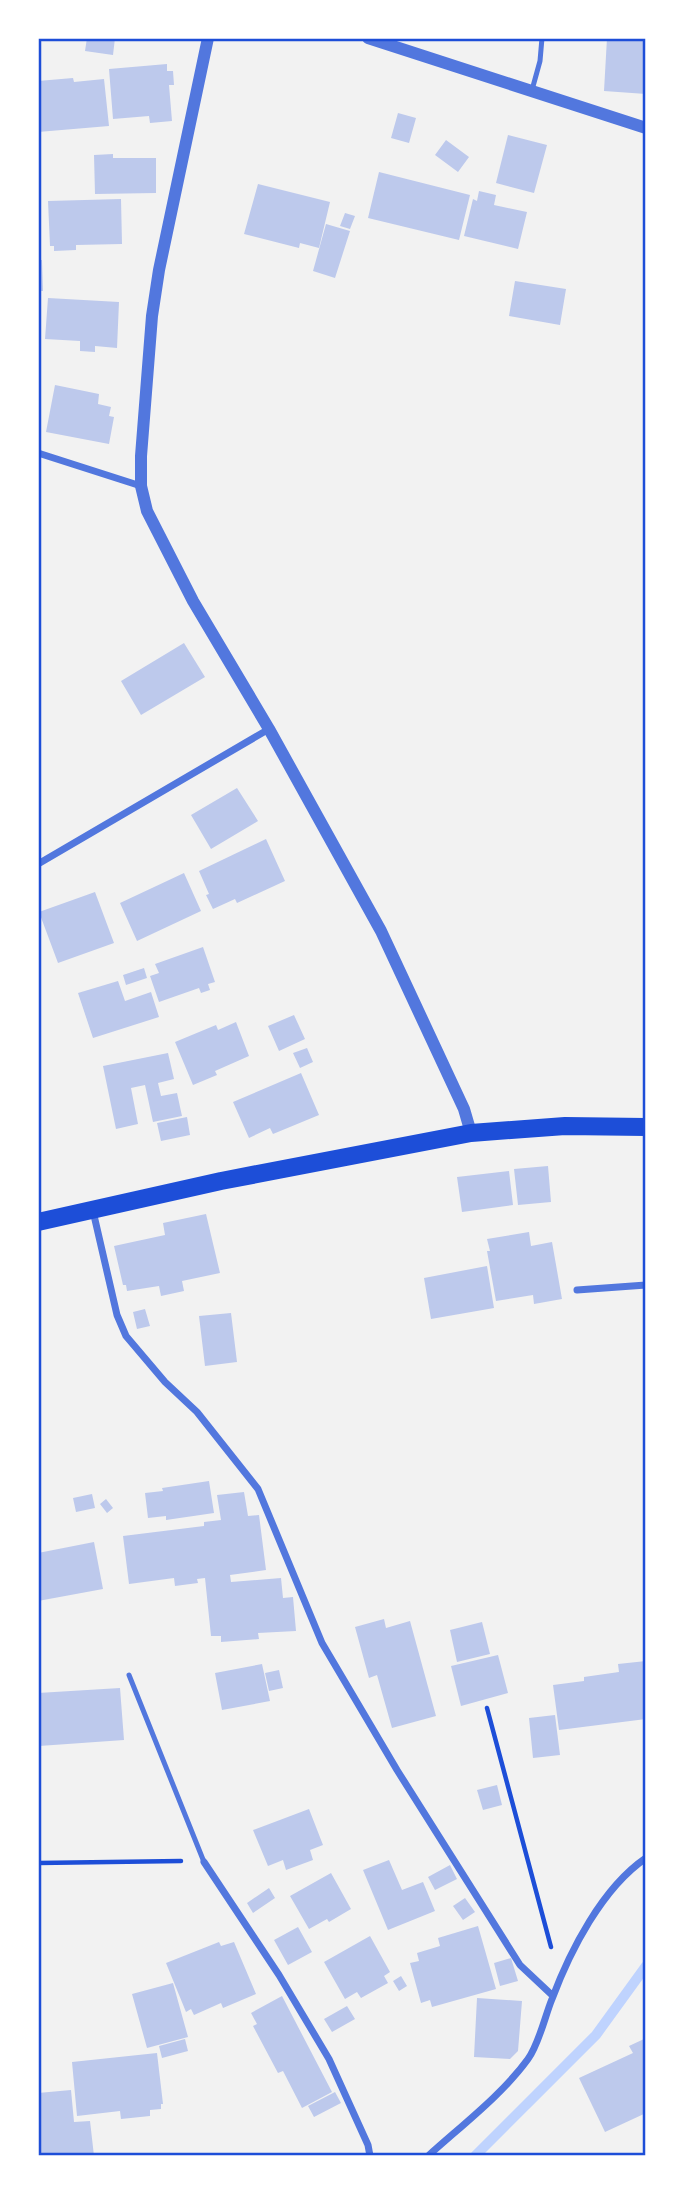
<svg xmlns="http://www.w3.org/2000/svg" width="684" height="2194" font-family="Figtree,sans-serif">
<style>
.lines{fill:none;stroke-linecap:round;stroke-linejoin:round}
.stream{stroke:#bfd3fe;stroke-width:10}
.building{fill:#bdc9ec}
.path{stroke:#1d4ed8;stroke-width:4.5}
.service{stroke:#5277de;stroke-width:5}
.minor{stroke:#5277de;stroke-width:7}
.tertiary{stroke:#5277de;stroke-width:12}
.primary{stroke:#1d4ed8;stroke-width:18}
.neatline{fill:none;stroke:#1d4ed8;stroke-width:2.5}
</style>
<rect width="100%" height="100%" fill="#f2f2f2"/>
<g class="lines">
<!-- stream -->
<path class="stream" d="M475,2156L596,2035L646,1966"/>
</g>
<!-- building -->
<path class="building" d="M87,38H115L113,55L85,51Z
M607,38H646V94L604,91Z
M167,64V71H173L174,85H169L172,121L150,123L149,116L113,119L109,69Z
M73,78L74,82L104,79L109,126L38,132V81Z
M398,113L416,118L409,143L391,138Z
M508,135L547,145L534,193L496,183Z
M446,140L469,157L458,172L435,155Z
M113,154V158H156V193L95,194L94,155Z
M379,172L470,195L459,240L368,218Z
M258,184L330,202L319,248L300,243L299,248L244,234Z
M479,191L496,195L494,205L527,212L518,249L464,236L473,199L477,201Z
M121,199L122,244L76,245V250L54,251V246H50L48,201Z
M345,213L355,216L350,229L340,226Z
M326,224L350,231L335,278L313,271Z
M38,260H42L43,291H38Z
M515,281L566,289L560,325L509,316Z
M48,298L119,302L117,348L95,346V352L80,351V341L45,339Z
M55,385L99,394L98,404L111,407L109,416L114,417L109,444L46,432Z
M184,643L205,677L141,715L121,681Z
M237,788L258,821L211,849L191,815Z
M266,839L285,881L237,903L235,899L213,909L206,895L209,894L199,871Z
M184,873L201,911L137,941L120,903Z
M95,892L114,943L58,963L39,912Z
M203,947L215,982L208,984L210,990L201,993L199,988L159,1002L150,976L159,973L155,964Z
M144,968L147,978L126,985L123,975Z
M118,981L125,1001L151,992L159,1017L93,1038L78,993Z
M294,1015L305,1039L279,1051L268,1026Z
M236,1022L249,1056L215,1071L217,1075L193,1085L175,1042L216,1025L218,1030Z
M307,1048L313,1062L300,1068L293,1053Z
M168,1053L174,1079L158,1083L161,1096L177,1093L182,1116L153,1122L145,1085L131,1088L138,1124L116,1129L103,1066Z
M301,1073L319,1115L273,1134L270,1128L249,1138L233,1102Z
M187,1117L190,1135L161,1141L157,1123Z
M548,1166L551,1202L518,1205L514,1169Z
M509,1171L513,1205L462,1212L457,1177Z
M206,1214L220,1273L182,1281L184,1291L161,1296L159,1286L127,1291L126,1285H123L114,1246L165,1235L163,1223Z
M529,1232L531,1246L552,1242L562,1299L534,1304L533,1295L496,1301L487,1251H490L487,1239Z
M487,1266L494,1308L431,1319L424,1278Z
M145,1309L150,1326L137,1329L133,1312Z
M231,1313L237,1362L205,1366L199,1316Z
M209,1481L214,1513L166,1520V1516L148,1518L145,1493L163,1491L162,1488Z
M244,1492L248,1516L259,1515L266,1570L230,1575L231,1582L281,1578L283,1598L293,1597L296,1631L258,1633L259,1639L221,1642V1636H211L205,1578L197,1579L198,1583L175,1586L174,1578L129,1584L123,1536L204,1526V1522L221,1520L217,1495Z
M92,1494L95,1508L76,1512L73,1498Z
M106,1499L113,1508L107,1513L100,1504Z
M94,1542L103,1589L38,1601V1553Z
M384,1619L386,1628L410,1621L436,1716L392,1728L377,1675L369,1678L355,1627Z
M482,1622L490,1654L457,1662L450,1630Z
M498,1655L508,1693L461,1706L451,1666Z
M646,1661V1719L559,1730L553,1685L584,1681V1677L619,1672L618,1664Z
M262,1664L270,1701L222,1710L215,1673Z
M279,1670L283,1688L269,1691L265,1673Z
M120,1688L124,1740L39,1746L38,1693Z
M555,1715L560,1755L533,1758L529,1718Z
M497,1785L502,1805L483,1810L477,1790Z
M309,1809L323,1845L310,1850L313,1860L286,1870L283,1860L268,1866L253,1830Z
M389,1860L402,1890L423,1882L435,1911L388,1930L363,1870Z
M450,1865L457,1879L435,1890L428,1877Z
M331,1873L351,1909L329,1922L327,1919L309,1929L290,1896Z
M269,1888L275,1898L253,1913L247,1903Z
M465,1898L475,1912L463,1920L453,1906Z
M478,1926L496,1989L432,2007L430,2000L421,2003L410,1963L419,1961L417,1953L440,1946L438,1938Z
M298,1927L312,1952L288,1965L274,1940Z
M370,1936L390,1972L384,1976L388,1983L361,1998L357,1992L345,1999L324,1962Z
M219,1942L221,1946L234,1942L256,1994L223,2008L221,2003L194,2015L191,2009L186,2012L166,1963Z
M511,1958L518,1981L500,1986L494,1963Z
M401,1976L407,1986L399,1991L393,1981Z
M173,1983L188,2037L147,2048L132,1994Z
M282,1996L332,2092L302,2108L283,2071L278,2073L253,2026L257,2024L251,2013Z
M477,1998L522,2001L518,2051L510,2059L474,2057Z
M347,2006L355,2019L332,2032L324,2019Z
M185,2039L188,2051L162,2058L159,2046Z
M644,2039L646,2113L605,2132L579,2078L633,2053L629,2046Z
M157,2053L163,2104H161V2109L150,2110V2116L121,2119L120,2111L77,2116L72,2062Z
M71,2090L74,2122L90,2121L94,2156H38V2093Z
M335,2092L341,2103L314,2117L308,2106Z"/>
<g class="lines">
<!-- path -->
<path class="path" d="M487,1708L551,1947
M38,1863L181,1861"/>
<!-- service -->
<path class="service" d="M532,90L540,61L542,38
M129,1675L204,1862"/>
<!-- minor -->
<path class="minor" d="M38,453L141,486
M38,864L269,729
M93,1211L117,1315L126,1336L165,1382L197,1412L258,1489L322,1643L397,1770L520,1965L553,1996
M577,1290L646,1285
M204,1862L279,1975L329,2059L368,2145L370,2156
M428,2156C461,2126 502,2095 528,2059C539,2044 545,2016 552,1999C570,1951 602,1888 646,1858"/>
<!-- tertiary -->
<path class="tertiary" d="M208,38L159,270L152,316L141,456V486L147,511L193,601L269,729L381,931L464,1109L471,1133
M368,38L646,128"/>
<!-- primary -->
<path class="primary" d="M38,1222L221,1181L471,1133L565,1126L646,1127"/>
</g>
<!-- border -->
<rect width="684" height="2194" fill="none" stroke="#ffffff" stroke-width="80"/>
<rect x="40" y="40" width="604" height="2114" class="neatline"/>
</svg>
